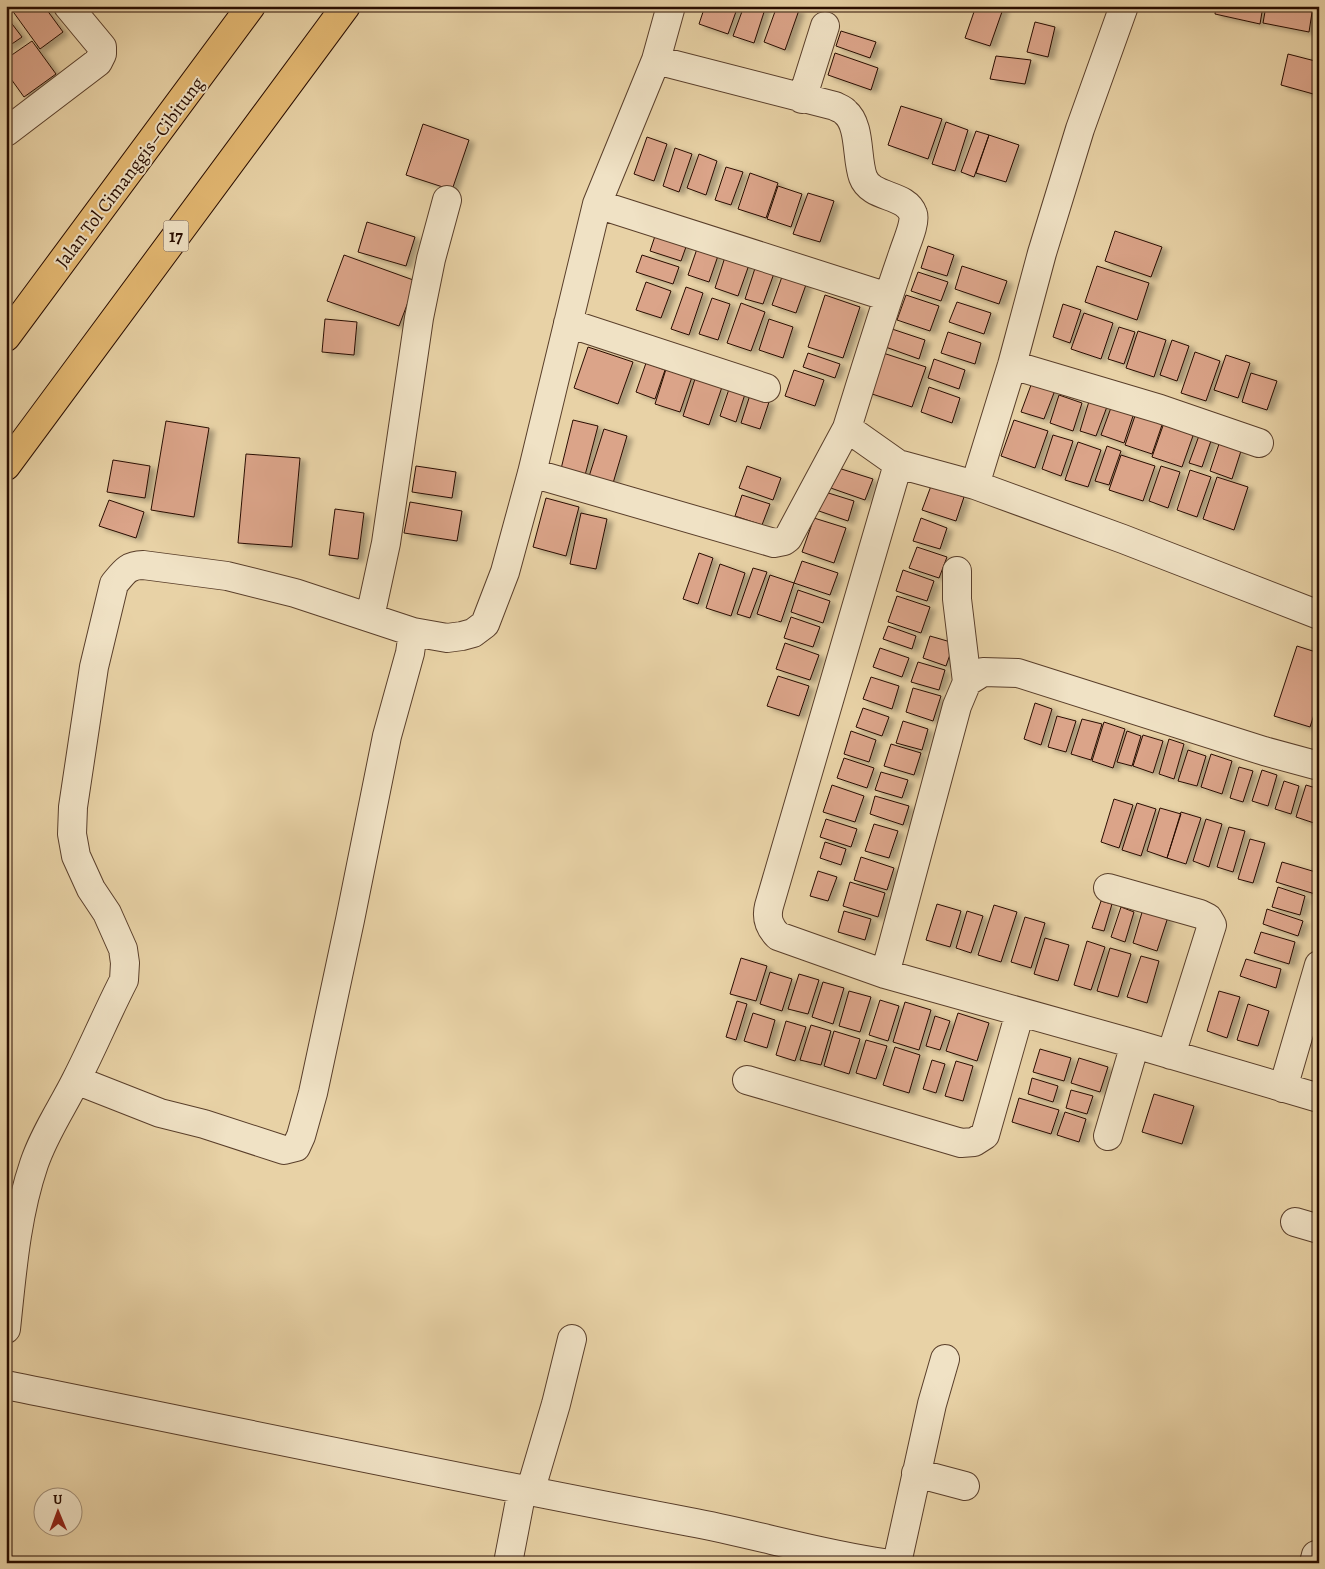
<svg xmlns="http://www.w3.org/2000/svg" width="1325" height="1569" font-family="Alegreya,serif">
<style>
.building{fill:#dba489;stroke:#290d00;filter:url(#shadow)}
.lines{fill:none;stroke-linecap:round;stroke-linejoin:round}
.minor-casing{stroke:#593e2a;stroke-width:30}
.highway-casing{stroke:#290d00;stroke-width:30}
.minor{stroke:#f0e2c5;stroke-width:28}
.highway{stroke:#e4b973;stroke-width:28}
.labels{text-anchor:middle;stroke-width:4;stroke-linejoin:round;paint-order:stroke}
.shield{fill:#f0e2c5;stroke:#654d3b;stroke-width:1}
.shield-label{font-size:18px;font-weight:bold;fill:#290d00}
.street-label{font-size:19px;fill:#290d00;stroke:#f0e2c5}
</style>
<defs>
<filter id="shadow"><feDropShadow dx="5.5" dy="3" stdDeviation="2.5" flood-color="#0004"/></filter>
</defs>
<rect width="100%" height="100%" fill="#e8d2a6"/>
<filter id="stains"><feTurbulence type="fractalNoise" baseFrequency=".004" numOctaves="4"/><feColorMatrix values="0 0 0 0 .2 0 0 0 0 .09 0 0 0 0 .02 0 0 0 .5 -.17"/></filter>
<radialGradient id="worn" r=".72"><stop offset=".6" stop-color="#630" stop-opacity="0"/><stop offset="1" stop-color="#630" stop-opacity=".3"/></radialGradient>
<!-- building -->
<path class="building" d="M9,6H44L63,32L40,49Z
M705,6H738L728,34L699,24Z
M744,6H766L754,43L733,36Z
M777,6H787L799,10L785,50L764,42Z
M976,6H1004L990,46L965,38Z
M1216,6H1263L1260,24L1215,14Z
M1266,6H1313L1309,32L1263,23Z
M6,16L22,37L6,48Z
M1035,22L1055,27L1048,57L1027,52Z
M841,31L876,42L870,58L836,46Z
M32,41L56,74L24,97L6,72V59Z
M835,53L878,68L871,90L828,75Z
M1288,54L1319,62V87L1317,95L1281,85Z
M996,56L1031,60L1025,84L990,79Z
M901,106L942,119L928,159L888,145Z
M946,122L968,130L955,171L932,164Z
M423,124L469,140L452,190L406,175Z
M976,131L989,135L974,177L961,172Z
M989,135L1019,145L1006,182L976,173Z
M647,137L667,144L654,181L634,174Z
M675,148L692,154L679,192L663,186Z
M699,154L717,161L706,195L687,188Z
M726,167L743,172L731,205L715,200Z
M750,173L778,183L766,218L738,209Z
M778,186L802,194L791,227L767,219Z
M808,193L834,201L820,242L793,234Z
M367,222L415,237L406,266L358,252Z
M1115,231L1162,247L1151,277L1105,261Z
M656,233L687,244L681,261L650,251Z
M700,240L721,247L709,282L688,275Z
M928,246L954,255L947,276L921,268Z
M726,254L750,262L738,296L715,288Z
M344,255L416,281L399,326L327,301Z
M642,255L679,267L673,284L636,272Z
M758,259L777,265L763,304L745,299Z
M962,266L1007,281L999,304L955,289Z
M1097,266L1149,283L1137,320L1085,302Z
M784,271L808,279L796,313L772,305Z
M918,272L948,282L941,301L911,291Z
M646,282L671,291L661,318L636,310Z
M686,287L703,293L689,335L671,329Z
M825,295L860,307L843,358L808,347Z
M906,295L939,306L930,331L897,320Z
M712,298L730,304L718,340L699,334Z
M957,302L991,313L984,334L949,322Z
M741,303L765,312L751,351L727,343Z
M1063,304L1081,310L1070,343L1053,337Z
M1084,313L1113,323L1101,359L1071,349Z
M325,319L357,322L354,355L322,352Z
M769,319L793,327L783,358L759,350Z
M886,327L925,340L919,359L880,345Z
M1119,327L1135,332L1124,364L1108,359Z
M1138,331L1166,340L1154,377L1126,368Z
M948,332L981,343L975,364L941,353Z
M1172,340L1189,346L1177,381L1160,375Z
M588,347L633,362L618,404L574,388Z
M880,352L926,367L912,407L866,392Z
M1195,352L1220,361L1206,401L1181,393Z
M808,353L840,364L835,378L803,367Z
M1226,355L1250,363L1238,398L1214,390Z
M934,359L965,370L959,389L928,378Z
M646,363L665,370L655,399L636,392Z
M667,366L693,374L680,412L655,404Z
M794,370L824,380L815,406L785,396Z
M1251,373L1277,381L1267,410L1242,402Z
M1034,377L1057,385L1044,419L1021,412Z
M695,379L722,387L709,425L683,416Z
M730,386L746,391L736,422L720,416Z
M929,387L960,398L952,423L921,412Z
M750,395L769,402L760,429L741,423Z
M1059,395L1082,403L1073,431L1050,423Z
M1090,398L1108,404L1096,436L1080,431Z
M1112,405L1134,413L1124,443L1101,435Z
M1136,413L1163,422L1152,454L1125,445Z
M573,420L598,426L584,479L560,473Z
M1014,420L1048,431L1035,468L1001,456Z
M1165,420L1195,430L1182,467L1152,457Z
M166,421L209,428L194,517L151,510Z
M604,429L627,436L611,490L587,483Z
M1200,433L1212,438L1202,467L1189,463Z
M1053,435L1073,441L1061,476L1042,469Z
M1078,442L1101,450L1088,487L1065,480Z
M1219,444L1241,451L1232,479L1210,471Z
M1107,446L1121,451L1109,485L1095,481Z
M246,454L300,458L292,547L238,543Z
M1121,455L1155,466L1143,501L1109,490Z
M113,460L150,466L145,498L107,492Z
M416,466L456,472L452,498L412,492Z
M747,466L781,478L773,500L739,488Z
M832,466L873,479L865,500L825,486Z
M1161,466L1180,472L1168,508L1149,501Z
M1190,470L1211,477L1197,517L1177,510Z
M1217,477L1248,487L1234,530L1203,519Z
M931,486L964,497L956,521L922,510Z
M822,491L854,501L848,521L816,510Z
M742,495L770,504L762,525L735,516Z
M546,498L579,507L566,556L533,547Z
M109,500L144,512L136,538L99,526Z
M410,502L462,511L457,541L404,533Z
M335,509L364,513L358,559L329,555Z
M581,513L607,519L596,569L570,564Z
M814,518L846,528L834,563L802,552Z
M921,518L947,528L940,549L913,541Z
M917,547L947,557L939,578L909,568Z
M699,553L713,558L698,604L683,599Z
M802,561L838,573L830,595L794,583Z
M720,564L745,573L731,616L706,608Z
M753,568L767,572L750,618L737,614Z
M903,570L934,581L927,601L896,591Z
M770,575L794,583L781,622L757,614Z
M798,590L830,601L823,623L791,612Z
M897,596L930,607L921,633L888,622Z
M791,617L820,627L813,647L784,638Z
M888,626L916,636L912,649L883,639Z
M930,636L954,643L946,666L923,658Z
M785,643L819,655L810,680L776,669Z
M1297,646L1319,653V699L1310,727L1274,716Z
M880,648L909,658L902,677L873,667Z
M918,662L945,670L939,690L911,682Z
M778,676L809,686L799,716L767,706Z
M871,677L899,686L892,709L863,699Z
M913,688L941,696L933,721L906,712Z
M1035,703L1052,709L1041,745L1024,739Z
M863,708L889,717L882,736L856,727Z
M1057,716L1076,721L1066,752L1048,747Z
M1082,719L1102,724L1091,760L1071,754Z
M903,721L928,729L922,750L896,743Z
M1104,722L1125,729L1113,768L1092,761Z
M851,731L876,740L869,762L844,754Z
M1127,731L1141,736L1132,766L1117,762Z
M1143,735L1163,741L1153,773L1133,766Z
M1169,739L1184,744L1174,779L1159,774Z
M891,744L921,753L914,775L884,766Z
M1188,750L1206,756L1197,786L1178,781Z
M1211,754L1232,761L1222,794L1201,787Z
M844,758L874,768L867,788L837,778Z
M1239,767L1253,771L1243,802L1230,798Z
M1262,770L1277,775L1268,806L1252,801Z
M881,772L908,780L902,798L875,790Z
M1284,781L1299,786L1291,814L1275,809Z
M832,785L864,796L855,822L823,812Z
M1306,785L1319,789V817L1317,824L1296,817Z
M875,796L909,806L903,825L870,814Z
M1114,799L1133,805L1119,848L1101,842Z
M1137,803L1156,809L1141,856L1122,850Z
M1160,808L1181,814L1167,858L1147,851Z
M1181,812L1201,818L1186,864L1167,858Z
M826,819L857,829L851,847L820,837Z
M1206,819L1222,824L1209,867L1193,861Z
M874,824L898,831L889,858L865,851Z
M1229,827L1245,831L1233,872L1217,867Z
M1250,839L1265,843L1253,883L1238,879Z
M825,842L846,849L841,865L820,858Z
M861,857L894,868L887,890L854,880Z
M1282,862L1319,873V882L1315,894L1276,882Z
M818,871L837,877L828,901L810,896Z
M850,882L885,893L878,917L843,906Z
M1278,887L1305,896L1300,915L1272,907Z
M1101,901L1112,904L1104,931L1092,928Z
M937,904L961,911L950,947L926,940Z
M994,905L1017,912L1001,962L978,955Z
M1121,907L1134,912L1125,942L1111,937Z
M1143,909L1168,917L1157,951L1133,943Z
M1267,909L1303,921L1298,936L1263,924Z
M844,911L871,919L865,940L838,932Z
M967,911L983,916L971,953L956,948Z
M1025,917L1045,923L1031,968L1011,962Z
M1261,932L1295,942L1289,964L1254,953Z
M1045,938L1069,945L1058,981L1034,974Z
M1087,941L1105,947L1091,990L1074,985Z
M1110,948L1131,954L1118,997L1097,991Z
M1141,956L1159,961L1147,1003L1127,997Z
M741,958L767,966L756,1001L730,994Z
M1246,959L1281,969L1276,988L1240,976Z
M770,972L792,979L782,1011L760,1004Z
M799,974L819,980L808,1014L788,1009Z
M823,982L844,988L833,1024L812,1017Z
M849,991L871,997L860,1032L839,1026Z
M1219,991L1240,997L1227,1038L1207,1031Z
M880,1000L899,1006L888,1041L869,1035Z
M737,1001L747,1004L736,1040L726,1037Z
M905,1002L931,1010L919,1050L893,1042Z
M1248,1004L1269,1011L1258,1046L1237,1040Z
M753,1013L775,1020L767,1048L744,1041Z
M958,1013L989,1023L977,1061L946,1051Z
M935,1016L950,1021L940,1050L926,1046Z
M786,1021L806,1027L795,1061L776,1055Z
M811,1025L831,1031L821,1065L800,1060Z
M834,1031L860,1039L849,1074L824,1066Z
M866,1040L887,1046L876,1079L856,1073Z
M895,1047L920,1055L909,1093L883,1085Z
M1040,1049L1071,1058L1064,1081L1033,1072Z
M1079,1058L1108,1067L1100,1092L1071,1083Z
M932,1060L945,1064L936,1093L923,1089Z
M956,1061L973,1066L963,1101L945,1096Z
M1032,1078L1058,1086L1053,1102L1028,1094Z
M1071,1090L1093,1096L1087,1114L1066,1108Z
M1154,1094L1194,1106L1182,1144L1142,1132Z
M1019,1098L1059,1110L1051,1134L1012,1122Z
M1065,1112L1086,1119L1079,1142L1057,1135Z"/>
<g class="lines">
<!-- minor casing -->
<g class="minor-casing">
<path id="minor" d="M656,60L835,106C838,108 843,109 845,112C861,125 856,158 863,177C871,199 906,193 913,214C916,222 906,244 903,254C883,311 865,370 847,428L898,464L975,485L1123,539L1319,615
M802,99L825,26
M6,132L98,62L102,54V47L68,6
M597,204L888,297
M568,323L766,388
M1012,365L1160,409L1259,443
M898,464L769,906C766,918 769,927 778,936L885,974L1135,1044L1319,1098
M532,473L774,543L784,541L788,538L847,428
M975,485L1012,365L1042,253L1080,129L1124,6
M957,571V599L967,682
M370,617L386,543L419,318L431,259L447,200
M1108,888L1200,914L1208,918L1212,925L1171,1055
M885,974L957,706L967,682L983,672L1018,673L1264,751L1319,766
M76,1080L160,1113L204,1124L284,1150L296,1147L301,1136L313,1093L350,920L387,736L410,653L413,632
M747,1080L961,1143L974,1142L985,1135L1020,1012
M1283,1088L1319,965
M1108,1136L1135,1044
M1295,1222L1319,1229
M6,1329C12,1273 16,1217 34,1164C44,1134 62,1108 76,1080C93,1047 107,1013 124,980L125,963L123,949L107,913L91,889L76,856L72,834L73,807L94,667L114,584C124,572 128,565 143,565L227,576L295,593L413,632L447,638L462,636L473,633L485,624L505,572L532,473L597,204L656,60L671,6
M6,1385C234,1431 462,1479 690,1522C755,1534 819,1554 884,1563
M916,1473L965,1486
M530,1492L556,1404L572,1339
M508,1563L522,1490
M897,1563L932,1404L945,1359
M1314,1563L1316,1555"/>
</g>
<!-- highway casing -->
<g class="highway-casing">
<path id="highway" d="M6,337L251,6
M6,466L346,6"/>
</g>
<!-- minor -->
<use href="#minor" class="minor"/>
<!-- highway -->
<use href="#highway" class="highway"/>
</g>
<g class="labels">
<!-- shield labels -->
<rect class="shield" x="163.5" y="220.5" width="25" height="31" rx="4"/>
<g class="shield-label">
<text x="176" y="242">17</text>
</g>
<!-- street labels -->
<g class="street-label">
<text transform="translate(129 172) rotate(-53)" y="7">Jalan Tol Cimanggis–Cibitung</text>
</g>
</g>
<!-- margin -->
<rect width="1325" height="1569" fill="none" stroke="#e8d2a6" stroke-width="25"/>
<rect x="8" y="8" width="1310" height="1554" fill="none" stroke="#290d00" stroke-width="2.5"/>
<rect x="12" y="12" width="1300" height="1544" fill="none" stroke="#290d00"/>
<!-- north arrow -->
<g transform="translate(58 1512) rotate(359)"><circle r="24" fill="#f0e2c5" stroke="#a08d76"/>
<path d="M0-4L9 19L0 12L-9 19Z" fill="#8f2418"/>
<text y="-8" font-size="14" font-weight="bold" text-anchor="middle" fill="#290d00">U</text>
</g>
<rect width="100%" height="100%" filter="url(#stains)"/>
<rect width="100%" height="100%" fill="url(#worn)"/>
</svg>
